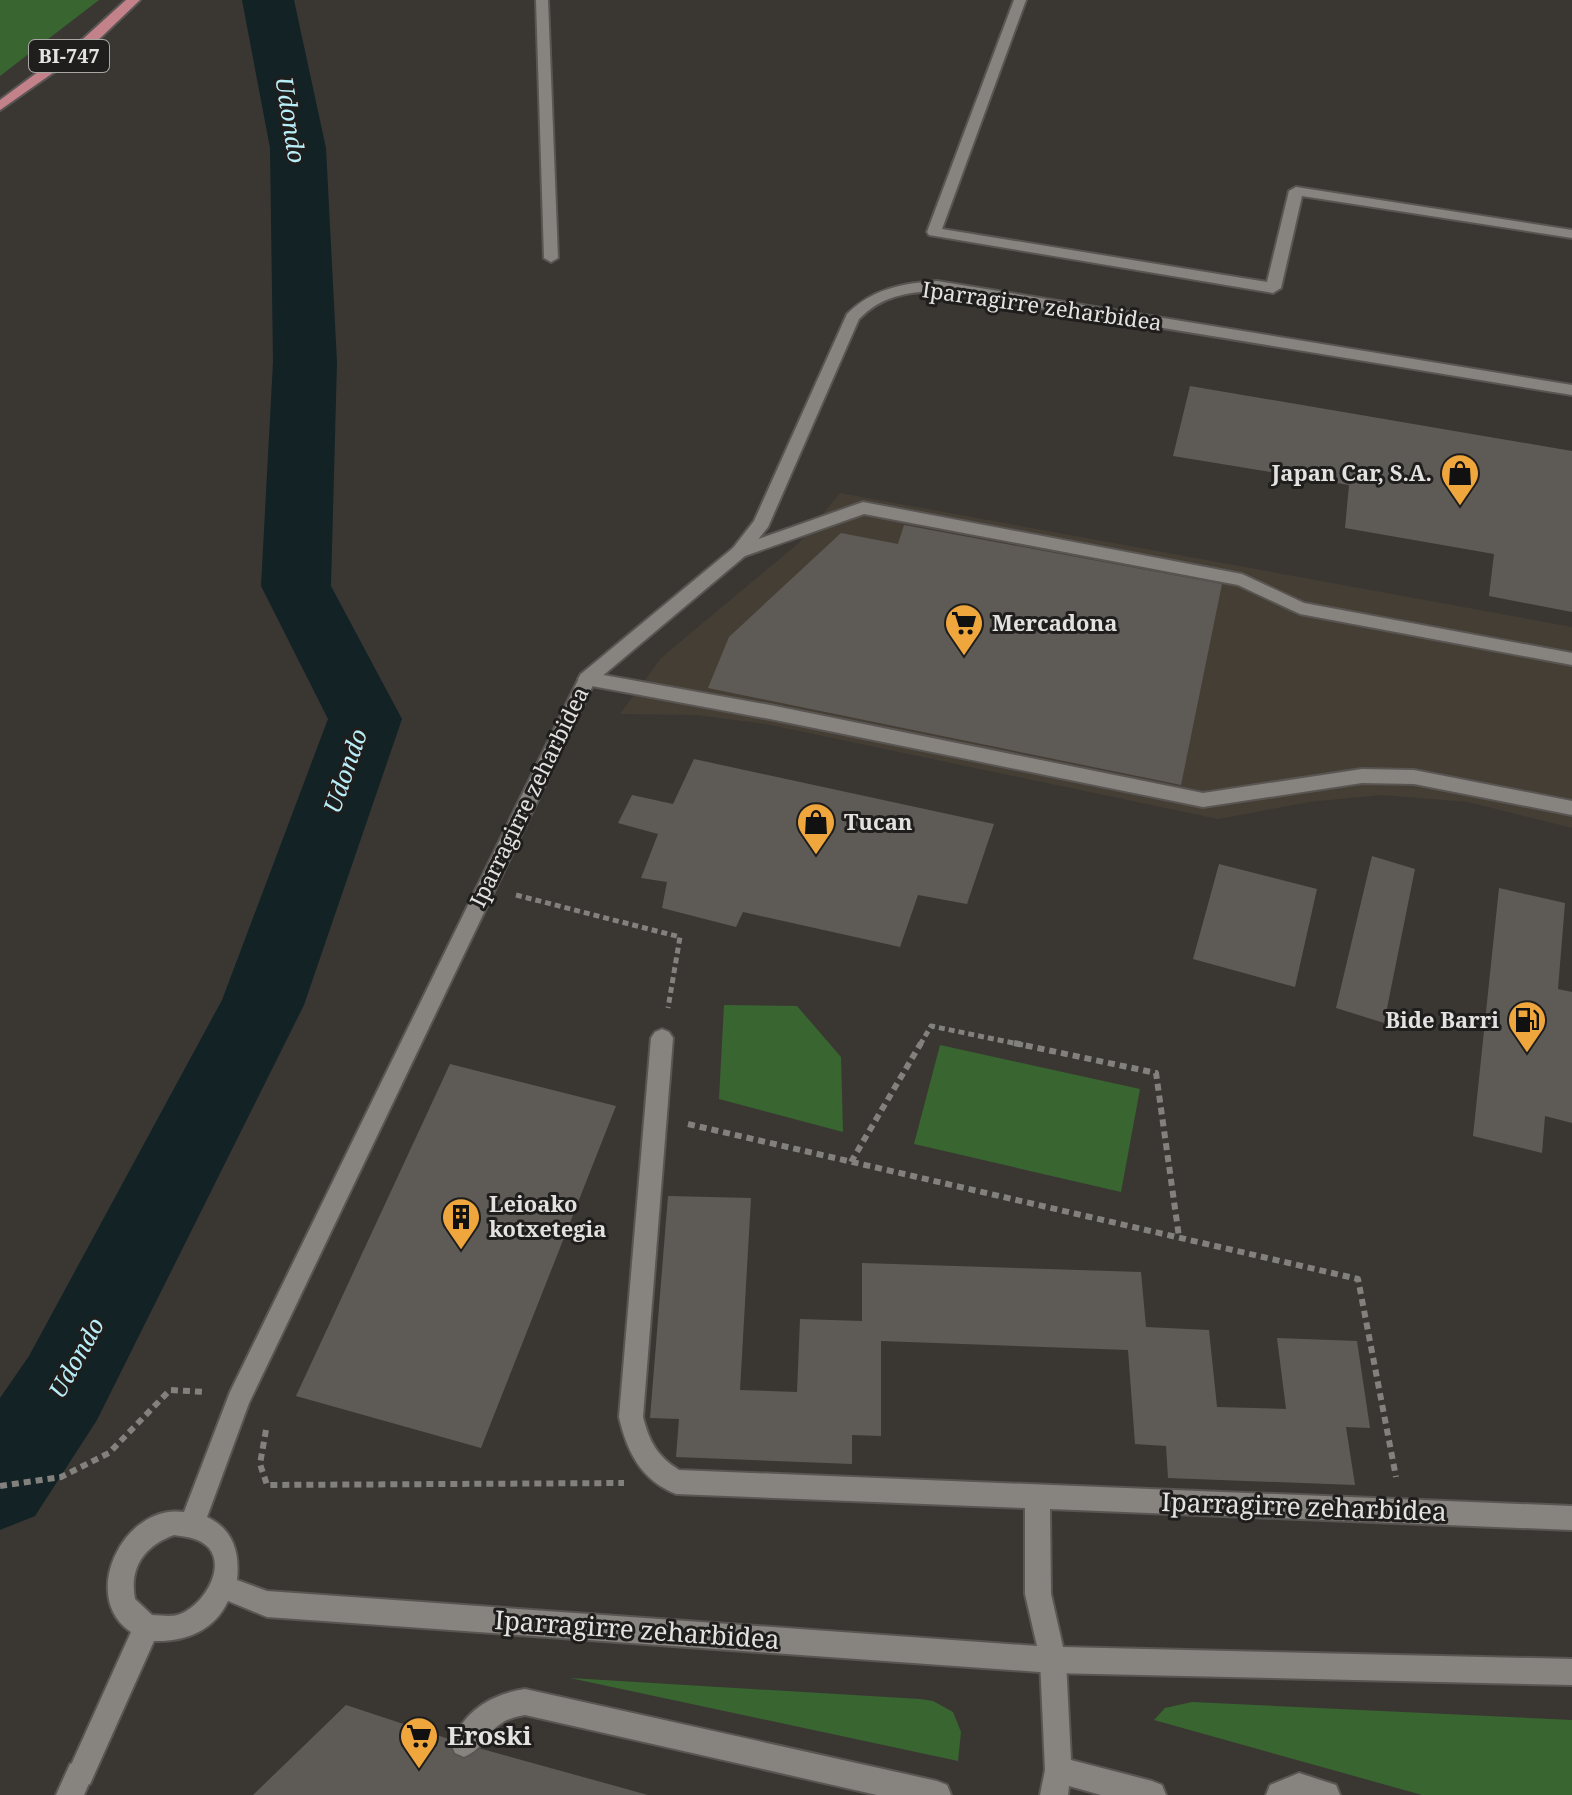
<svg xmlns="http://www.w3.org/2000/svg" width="1572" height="1795" font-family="'Noto Serif',serif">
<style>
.built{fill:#453e35}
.green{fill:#396530}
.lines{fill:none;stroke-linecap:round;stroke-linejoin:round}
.river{fill:#122225;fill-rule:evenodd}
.building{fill:#5e5b57}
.lane-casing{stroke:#585552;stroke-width:4}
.street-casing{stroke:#585552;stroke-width:4}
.primary-casing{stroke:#585552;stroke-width:4}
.path-far1{stroke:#83817e;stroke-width:5;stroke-dasharray:6 4;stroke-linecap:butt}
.path{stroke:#83817e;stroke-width:6;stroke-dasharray:7 5;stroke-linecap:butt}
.lane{fill:#87837f;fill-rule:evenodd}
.street{fill:#87837f;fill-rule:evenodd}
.primary{fill:#c38189;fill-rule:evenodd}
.labels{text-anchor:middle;stroke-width:6;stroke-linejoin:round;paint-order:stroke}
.shield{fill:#201e1d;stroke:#a9a7a6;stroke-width:2}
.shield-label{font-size:20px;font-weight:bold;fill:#e4e2e0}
.street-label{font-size:22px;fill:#e4e2e0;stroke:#201e1d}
.poi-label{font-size:22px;font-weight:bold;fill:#e4e2e0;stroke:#201e1d;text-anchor:start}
.water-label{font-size:24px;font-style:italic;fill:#b8eef8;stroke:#201e1d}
.near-street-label{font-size:26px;fill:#e4e2e0;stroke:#201e1d}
.near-poi-label{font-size:26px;font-weight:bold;fill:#e4e2e0;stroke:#201e1d;text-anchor:start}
</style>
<rect width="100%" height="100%" fill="#3a3733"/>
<!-- built -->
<path class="built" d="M840,493L1572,627V828L1468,802L1381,795L1309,802L1218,819L766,724L697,715L620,714L661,658L800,542Z"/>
<!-- green -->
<path class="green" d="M0,0H99L0,76Z
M724,1005L797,1006L841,1057L843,1132L719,1099Z
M940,1045L1140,1089L1121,1192L914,1144Z
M570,1678L920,1699L933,1701L953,1712L961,1732L958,1761Z
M1192,1702L1572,1720V1795H1422L1154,1720L1165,1708Z"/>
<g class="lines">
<!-- river -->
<path class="river" d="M242,0H294L326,148L337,362L331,586L402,719L304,1005L97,1420L35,1516L0,1530V1398L29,1356L222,1000L328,719L261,586L273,362L270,148Z"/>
</g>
<!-- building -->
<path class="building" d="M1190,386L1572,451V612L1489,596L1494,554L1345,528L1349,485L1173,456Z
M904,525L1222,584L1181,785L708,688L729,637L841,533L898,544Z
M694,759L994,824L967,904L918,895L900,947L743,912L736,927L662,908L667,882L641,878L658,834L618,823L632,795L673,804Z
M1372,856L1415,869L1384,1023L1336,1008Z
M1219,864L1317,889L1295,987L1193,959Z
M1499,888L1565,903L1558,989L1572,992V1123L1545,1116L1542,1153L1473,1136Z
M450,1064L616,1106L481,1448L296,1396Z
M668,1196L751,1198L740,1390L797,1392L800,1319L862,1321V1263L1141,1272L1146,1327L1209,1330L1217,1407L1286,1409L1277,1338L1357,1341L1370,1428L1346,1427L1355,1485L1168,1478L1166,1446L1135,1444L1128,1350L881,1341V1436L852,1435V1464L676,1457L679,1419L650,1418Z
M346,1705L464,1744L648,1795H253Z"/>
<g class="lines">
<!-- lane casing -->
<g class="lane-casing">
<path id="lane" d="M536,0H548L558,258L551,262L544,258Z
M1014,0H1026L942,229L1267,282L1289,191L1296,187L1572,230V238L1302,196L1281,288L1273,293L929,235L927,232Z
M863,502L1242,574L1304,603L1572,653V665L1300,614L1238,585L864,514L745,556L739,558L730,552L733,548Z
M587,672L770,705L1203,793L1362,769L1414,770L1572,801V815L1414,784L1362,783L1203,807L770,719L581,684L578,679L581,674Z
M1053,1647L1062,1651L1066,1660L1071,1760L1152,1781L1162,1785L1166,1795H1101L1069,1786L1068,1795H1040L1045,1770L1040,1660L1044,1651Z
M525,1689L937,1781L947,1785L951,1795H877L525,1715C485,1721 491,1746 464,1757L455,1753L451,1744C464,1711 491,1694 525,1689Z
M80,1761L90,1764L93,1774L84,1795H56L70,1764Z
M1299,1773L1336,1785L1340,1795H1266L1270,1785Z"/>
</g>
<!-- street casing -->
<g class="street-casing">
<path id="street" d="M937,281L1572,385V395L937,291C907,292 881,296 859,319L768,527L745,556L594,683L249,1403L207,1517C233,1529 240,1552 237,1580L267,1591L1037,1646L1025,1594V1508L676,1494C641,1480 627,1452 619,1417L651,1038L655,1032L662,1029L669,1032L673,1038L643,1417C649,1441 657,1456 679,1470L1572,1506V1530L1050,1509L1051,1594L1063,1647L1572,1659V1685L1053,1673L267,1617L228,1601C214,1631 185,1642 154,1641L90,1784L80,1787L70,1784L67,1774L131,1632C78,1597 124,1503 184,1512L230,1392L581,674L733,548L754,521L847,314C872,289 903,283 937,281ZM174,1535C187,1537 200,1538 209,1548C227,1570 200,1609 177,1615C170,1617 160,1615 152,1615L135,1599C129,1568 144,1546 174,1535Z"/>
</g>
<!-- primary casing -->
<g class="primary-casing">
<path id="primary" d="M126,0H140L94,44L0,110V100L84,38Z"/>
</g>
<!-- path-far1 -->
<path class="path-far1" d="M516,895L680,937L668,1008
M920,1045L931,1026L1023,1045"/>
<!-- path -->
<path class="path" d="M1014,1043L1156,1073L1179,1237
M688,1124L1358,1279L1396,1477
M851,1162L921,1043
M266,1430L260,1464L267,1485L624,1483
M0,1486L61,1477L109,1453L170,1390L206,1392"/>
<!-- lane -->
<use href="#lane" class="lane"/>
<!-- street -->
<use href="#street" class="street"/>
<!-- primary -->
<use href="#primary" class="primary"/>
</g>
<!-- icons -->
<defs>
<g id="shop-pin" transform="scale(2)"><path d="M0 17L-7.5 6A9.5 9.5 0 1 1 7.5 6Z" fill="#efa73d" stroke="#201e1d"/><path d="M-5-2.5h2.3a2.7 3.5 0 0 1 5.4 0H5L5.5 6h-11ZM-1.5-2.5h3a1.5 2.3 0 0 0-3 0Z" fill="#111"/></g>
<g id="supermarket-pin" transform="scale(2)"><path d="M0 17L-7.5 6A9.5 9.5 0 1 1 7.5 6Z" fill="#efa73d" stroke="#201e1d"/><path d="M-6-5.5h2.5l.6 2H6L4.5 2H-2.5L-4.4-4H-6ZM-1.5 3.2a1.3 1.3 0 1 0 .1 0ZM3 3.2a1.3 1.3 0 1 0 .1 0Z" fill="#111"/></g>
<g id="fuel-pin" transform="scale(2)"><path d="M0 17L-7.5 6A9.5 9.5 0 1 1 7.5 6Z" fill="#efa73d" stroke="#201e1d"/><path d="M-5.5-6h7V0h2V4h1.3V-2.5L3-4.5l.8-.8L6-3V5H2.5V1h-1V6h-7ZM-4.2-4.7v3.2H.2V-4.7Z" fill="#111"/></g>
<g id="building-pin" transform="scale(2)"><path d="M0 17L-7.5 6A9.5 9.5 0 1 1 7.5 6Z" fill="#efa73d" stroke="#201e1d"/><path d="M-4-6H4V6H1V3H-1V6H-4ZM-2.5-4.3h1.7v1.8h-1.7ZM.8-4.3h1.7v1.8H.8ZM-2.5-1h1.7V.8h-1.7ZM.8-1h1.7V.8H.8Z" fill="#111"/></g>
</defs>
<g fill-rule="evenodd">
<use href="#shop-pin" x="1460" y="473"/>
<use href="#supermarket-pin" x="964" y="623"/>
<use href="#shop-pin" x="816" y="822"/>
<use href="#fuel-pin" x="1527" y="1020"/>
<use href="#building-pin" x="461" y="1217"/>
<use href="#supermarket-pin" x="419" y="1736"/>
</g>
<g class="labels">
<!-- shield labels -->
<rect class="shield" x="29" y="40" width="80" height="32" rx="6"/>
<g class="shield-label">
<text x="69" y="63">BI-747</text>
</g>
<!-- street labels -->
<g class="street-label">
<text transform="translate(1042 306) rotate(8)" y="8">Iparragirre zeharbidea</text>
<text transform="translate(529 797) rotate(-64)" y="8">Iparragirre zeharbidea</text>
</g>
<!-- poi labels -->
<g class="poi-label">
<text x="1432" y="481" text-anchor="end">Japan Car, S.A.</text>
<text x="992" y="631">Mercadona</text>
<text x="844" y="830">Tucan</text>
<text x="1499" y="1028" text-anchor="end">Bide Barri</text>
<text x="489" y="1212">Leioako<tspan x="489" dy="25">kotxetegia</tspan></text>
</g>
<!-- water labels -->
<g class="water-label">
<text transform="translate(290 120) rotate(81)" y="8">Udondo</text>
<text transform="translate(346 771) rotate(-71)" y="8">Udondo</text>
<text transform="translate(77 1358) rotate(-61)" y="8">Udondo</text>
</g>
<!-- near-street labels -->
<g class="near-street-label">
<text transform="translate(1304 1507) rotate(2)" y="9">Iparragirre zeharbidea</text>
<text transform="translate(637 1630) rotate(4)" y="9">Iparragirre zeharbidea</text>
</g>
<!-- near-poi labels -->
<g class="near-poi-label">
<text x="447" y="1745">Eroski</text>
</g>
</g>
</svg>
